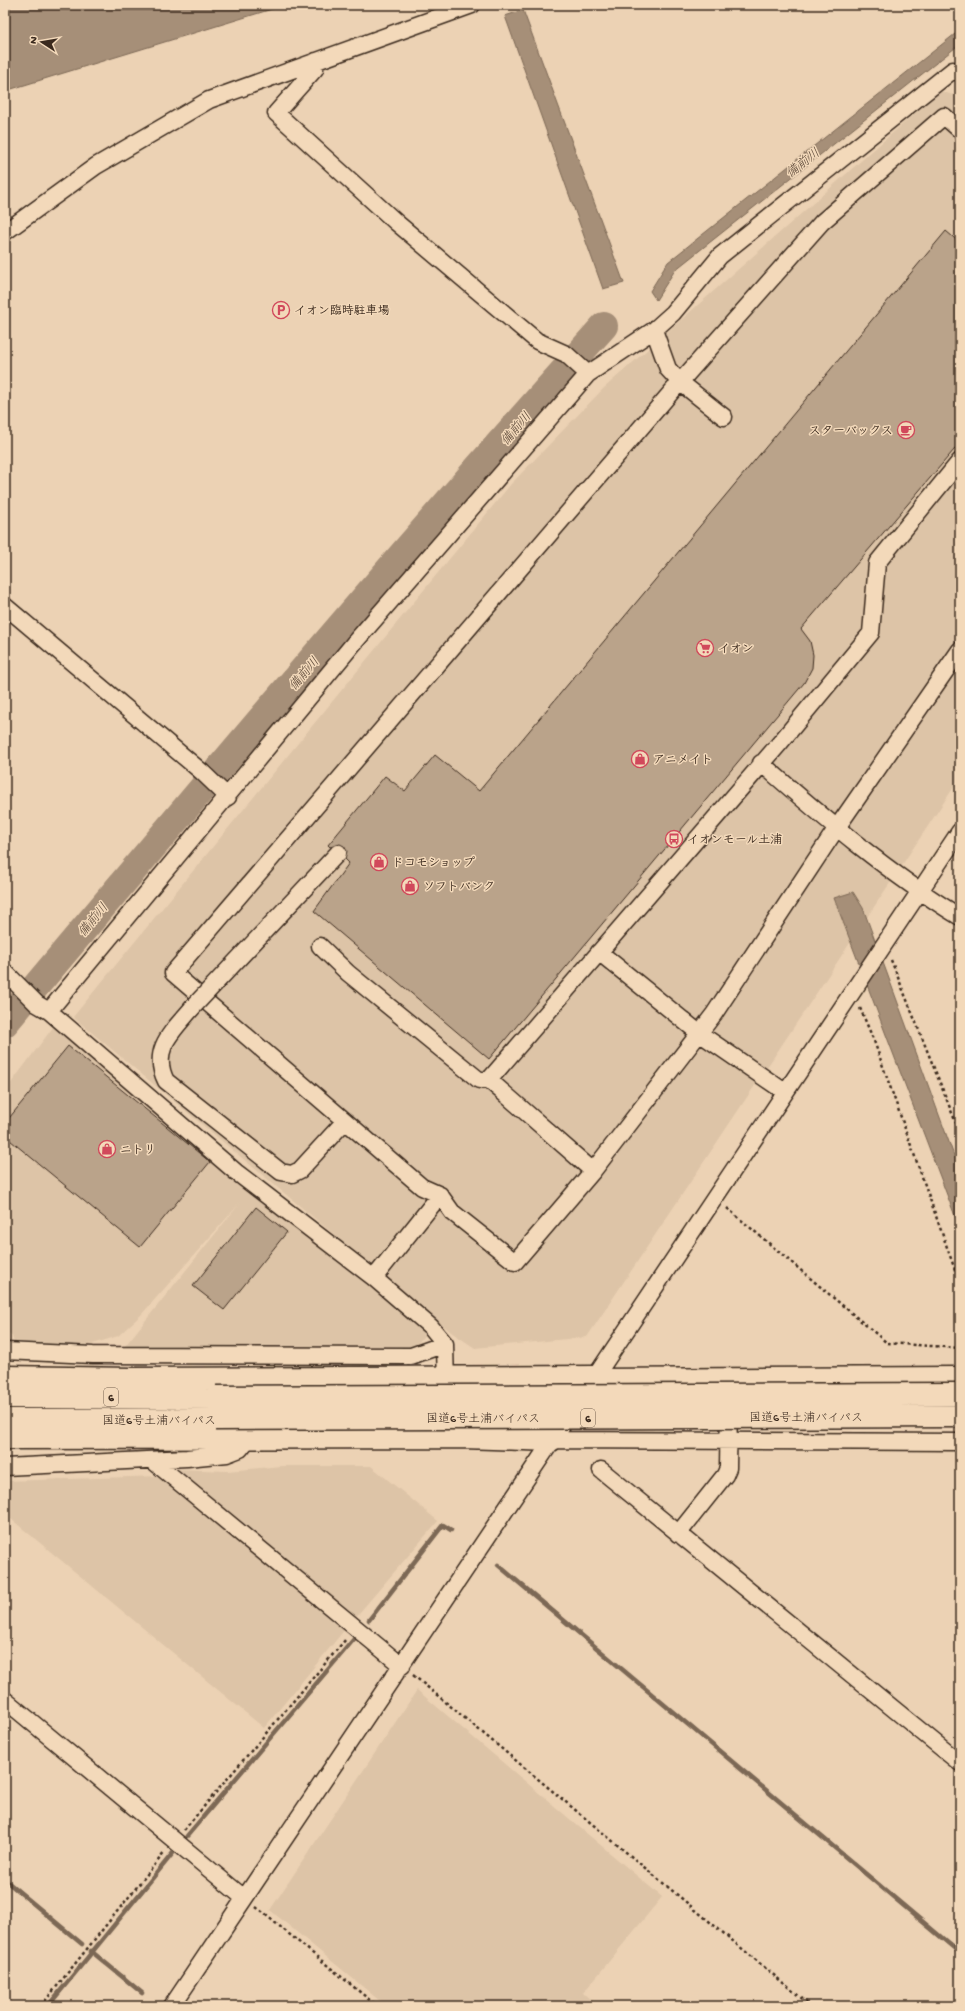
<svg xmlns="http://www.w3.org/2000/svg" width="965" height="2011" font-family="'Gochi Hand','Klee One',sans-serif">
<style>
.built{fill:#ddc4a7}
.water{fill:#a68f78;stroke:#7b6754}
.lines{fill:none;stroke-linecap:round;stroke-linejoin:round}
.stream{stroke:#7b6754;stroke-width:4.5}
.river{stroke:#a68f78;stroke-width:28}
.building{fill:#baa38a;stroke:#3b2a1e}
.minor-casing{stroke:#3b2a1e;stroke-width:19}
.highway-casing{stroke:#3b2a1e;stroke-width:25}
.path{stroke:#3b2a1e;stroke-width:2.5;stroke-dasharray:3 3;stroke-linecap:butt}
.minor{stroke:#f3d9ba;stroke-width:16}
.highway{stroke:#f3d9ba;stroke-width:22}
.minor-bridge-casing{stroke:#3b2a1e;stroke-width:19;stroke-linecap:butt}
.highway-bridge-casing{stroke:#3b2a1e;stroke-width:25;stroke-linecap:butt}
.minor-bridge{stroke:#f3d9ba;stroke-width:16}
.highway-bridge{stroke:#f3d9ba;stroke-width:22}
.labels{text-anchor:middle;stroke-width:3;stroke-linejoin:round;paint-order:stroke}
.shield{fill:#f3d9ba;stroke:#725e4d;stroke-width:1}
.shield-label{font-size:11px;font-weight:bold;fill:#3b2a1e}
.poi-label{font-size:12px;font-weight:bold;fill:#3b2a1e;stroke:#f3d9ba;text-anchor:start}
.street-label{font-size:12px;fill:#3b2a1e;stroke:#f3d9ba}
.water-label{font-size:13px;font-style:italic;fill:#564334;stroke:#f3d9ba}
</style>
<rect width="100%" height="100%" fill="#ecd2b4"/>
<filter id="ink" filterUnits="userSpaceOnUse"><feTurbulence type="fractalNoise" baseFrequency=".025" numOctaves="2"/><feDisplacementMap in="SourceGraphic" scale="8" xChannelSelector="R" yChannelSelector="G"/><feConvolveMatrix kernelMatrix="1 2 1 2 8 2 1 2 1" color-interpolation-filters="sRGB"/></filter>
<g filter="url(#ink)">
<!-- built -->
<path class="built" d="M940,91L960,97V778L587,1337L475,1348L451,1332L73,1017L511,484L604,388Z
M54,1026L251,1191L428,1331L412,1350L125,1346L240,1203L141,1315L118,1336L80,1348L15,1345L12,1336L5,1330V1091Z
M282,1466H371L438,1521L354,1619L176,1474L178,1469L227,1471Z
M160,1476L346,1628L264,1728L5,1514V1481Z
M417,1690L662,1897L583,1993L598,2006H386L270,1910Z"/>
<!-- water -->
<path class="water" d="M5,5H285L5,91Z
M523,10L624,283L603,289L505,16Z
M960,30V44L675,270L656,300L650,291L668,262Z
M853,892L863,908L960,1172V1229L834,898Z"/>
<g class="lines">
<!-- stream -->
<path class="stream" d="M498,1565L960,1953
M369,1620L443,1525L451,1530
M187,1836L354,1639
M5,1880L82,1944
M91,1951L142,1993
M48,2006L173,1853"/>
<!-- river -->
<path class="river" d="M5,1023C202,788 399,553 604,326"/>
</g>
<!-- building -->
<path class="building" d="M946,231L960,243V443L801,629L810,641L813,655L812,668L804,683L489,1059L314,911L349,863L345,859L347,851L344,846L340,844L330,847L328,845L385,776L405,791L435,755L479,791Z
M68,1046L210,1162L140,1247L5,1136V1123Z
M256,1207L287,1232L224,1310L193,1286Z"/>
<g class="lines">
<!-- minor casing -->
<g class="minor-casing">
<path id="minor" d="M316,61L315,69L276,113L397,223L537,341L566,354L588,374
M960,130L944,116L822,222L680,382L173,973L422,1187L440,1195L452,1212L515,1262L593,1171L714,1014L836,829L960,650
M5,232L96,166L209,100L472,5
M654,330L668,369L680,382L724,417
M5,606L202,772L228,797
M761,763C825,819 888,873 960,917
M320,946L348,973L479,1080H489
M599,952L699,1033L785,1092
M5,972L37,1004L49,1011
M193,1007C173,1031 150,1049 166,1081L281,1172L292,1174L300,1170L345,1121
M593,1171L489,1080L779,744L871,633L877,563L960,461
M374,1278L440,1195
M5,1351L93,1355L411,1356L445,1344
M595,1377L960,1375
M589,1386L960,831
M446,1388L445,1344L431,1327L374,1278L236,1172L49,1011L354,643L588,374L654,330L673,313L720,256L953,70L960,73
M551,1440L960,1442
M152,1460L402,1666
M5,1467L187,1458L227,1454L240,1449L249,1438
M601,1470L960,1763
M678,1534L725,1475L728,1468L729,1406
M5,1700L244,1898
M172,2006L572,1411"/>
</g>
<!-- highway casing -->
<g class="highway-casing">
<path id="highway" d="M5,1377L132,1379L595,1377
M5,1397H216
M5,1420L216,1419
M5,1438L463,1437L551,1440"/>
</g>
<!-- path -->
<path class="path" d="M891,960L960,1133
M860,1008L874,1041L960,1284
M727,1208L887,1343L960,1348
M413,1675L811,2006
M184,1830L346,1639
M256,1907L377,2006
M41,2006L165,1852"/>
<!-- minor -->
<use href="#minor" class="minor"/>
<!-- highway -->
<use href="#highway" class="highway"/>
<!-- minor-bridge casing -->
<g class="minor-bridge-casing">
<path id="minor-bridge" d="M193,1007L338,853"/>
</g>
<!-- highway-bridge casing -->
<g class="highway-bridge-casing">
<path id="highway-bridge" d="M216,1397L960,1394
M216,1419L960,1416"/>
</g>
<!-- minor-bridge -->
<use href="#minor-bridge" class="minor-bridge"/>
<!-- highway-bridge -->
<use href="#highway-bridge" class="highway-bridge"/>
</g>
</g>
<!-- icons -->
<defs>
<g id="parking-ring" transform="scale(0.9)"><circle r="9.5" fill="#f3d9ba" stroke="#d1495b" stroke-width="1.5"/><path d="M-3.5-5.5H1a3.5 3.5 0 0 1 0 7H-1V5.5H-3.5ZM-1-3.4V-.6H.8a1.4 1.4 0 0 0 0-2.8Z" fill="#d1495b"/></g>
<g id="cafe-ring" transform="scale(0.9)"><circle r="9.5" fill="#f3d9ba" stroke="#d1495b" stroke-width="1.5"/><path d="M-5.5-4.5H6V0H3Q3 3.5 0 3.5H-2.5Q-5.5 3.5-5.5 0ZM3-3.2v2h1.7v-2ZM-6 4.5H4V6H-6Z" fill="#d1495b"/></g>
<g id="supermarket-ring" transform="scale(0.9)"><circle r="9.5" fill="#f3d9ba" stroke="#d1495b" stroke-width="1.5"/><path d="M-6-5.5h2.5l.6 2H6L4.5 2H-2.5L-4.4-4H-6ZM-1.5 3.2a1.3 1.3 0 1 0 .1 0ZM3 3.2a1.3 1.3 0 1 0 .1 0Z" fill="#d1495b"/></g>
<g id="shop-ring" transform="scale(0.9)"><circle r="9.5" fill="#f3d9ba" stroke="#d1495b" stroke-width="1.5"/><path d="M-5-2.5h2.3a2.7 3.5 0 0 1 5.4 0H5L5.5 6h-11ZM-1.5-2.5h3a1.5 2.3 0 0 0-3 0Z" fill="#d1495b"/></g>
<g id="bus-ring" transform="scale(0.9)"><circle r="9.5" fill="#f3d9ba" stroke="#d1495b" stroke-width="1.5"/><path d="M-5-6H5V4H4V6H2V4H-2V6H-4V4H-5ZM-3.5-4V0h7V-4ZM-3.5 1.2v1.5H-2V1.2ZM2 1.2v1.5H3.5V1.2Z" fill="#d1495b"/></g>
</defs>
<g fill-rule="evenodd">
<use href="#parking-ring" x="281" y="310"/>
<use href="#cafe-ring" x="906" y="430"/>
<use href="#supermarket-ring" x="705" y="648"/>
<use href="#shop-ring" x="640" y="759"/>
<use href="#bus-ring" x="674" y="839"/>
<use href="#shop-ring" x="379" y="862"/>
<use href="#shop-ring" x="410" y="886"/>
<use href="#shop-ring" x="107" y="1149"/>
</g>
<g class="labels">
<!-- shield labels -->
<g class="shield">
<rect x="104" y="1388" width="14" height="18" rx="3"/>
<rect x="581" y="1409" width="14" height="18" rx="3"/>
</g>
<g class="shield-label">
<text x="111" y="1401">6</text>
<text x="588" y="1422">6</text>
</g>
<!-- poi labels -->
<g class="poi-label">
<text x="294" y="314">イオン臨時駐車場</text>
<text x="893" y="434" text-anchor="end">スターバックス</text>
<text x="718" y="652">イオン</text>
<text x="653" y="763">アニメイト</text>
<text x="687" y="843">イオンモール土浦</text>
<text x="392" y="866">ドコモショップ</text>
<text x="423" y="890">ソフトバンク</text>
<text x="120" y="1153">ニトリ</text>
</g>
<!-- street labels -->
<g class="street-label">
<text x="806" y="1421">国道6号土浦バイパス</text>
<text x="483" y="1422">国道6号土浦バイパス</text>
<text x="159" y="1424">国道6号土浦バイパス</text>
</g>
<!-- water labels -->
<g class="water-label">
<text transform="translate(802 162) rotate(-38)" y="5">備前川</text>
<text transform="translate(515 428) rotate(-49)" y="5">備前川</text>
<text transform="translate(303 673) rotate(-49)" y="5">備前川</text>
<text transform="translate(92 919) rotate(-50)" y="5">備前川</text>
</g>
</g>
<!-- margin -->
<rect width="965" height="2011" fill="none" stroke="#f3d9ba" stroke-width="20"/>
<rect x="10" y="10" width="945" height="1991" fill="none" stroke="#3b2a1e" stroke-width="1.5" filter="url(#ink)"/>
<!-- north arrow -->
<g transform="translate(42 42) rotate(282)" stroke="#f3d9ba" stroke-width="3" paint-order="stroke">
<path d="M0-3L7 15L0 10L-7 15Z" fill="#3b2a1e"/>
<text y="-6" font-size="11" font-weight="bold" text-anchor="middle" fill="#3b2a1e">N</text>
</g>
</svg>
